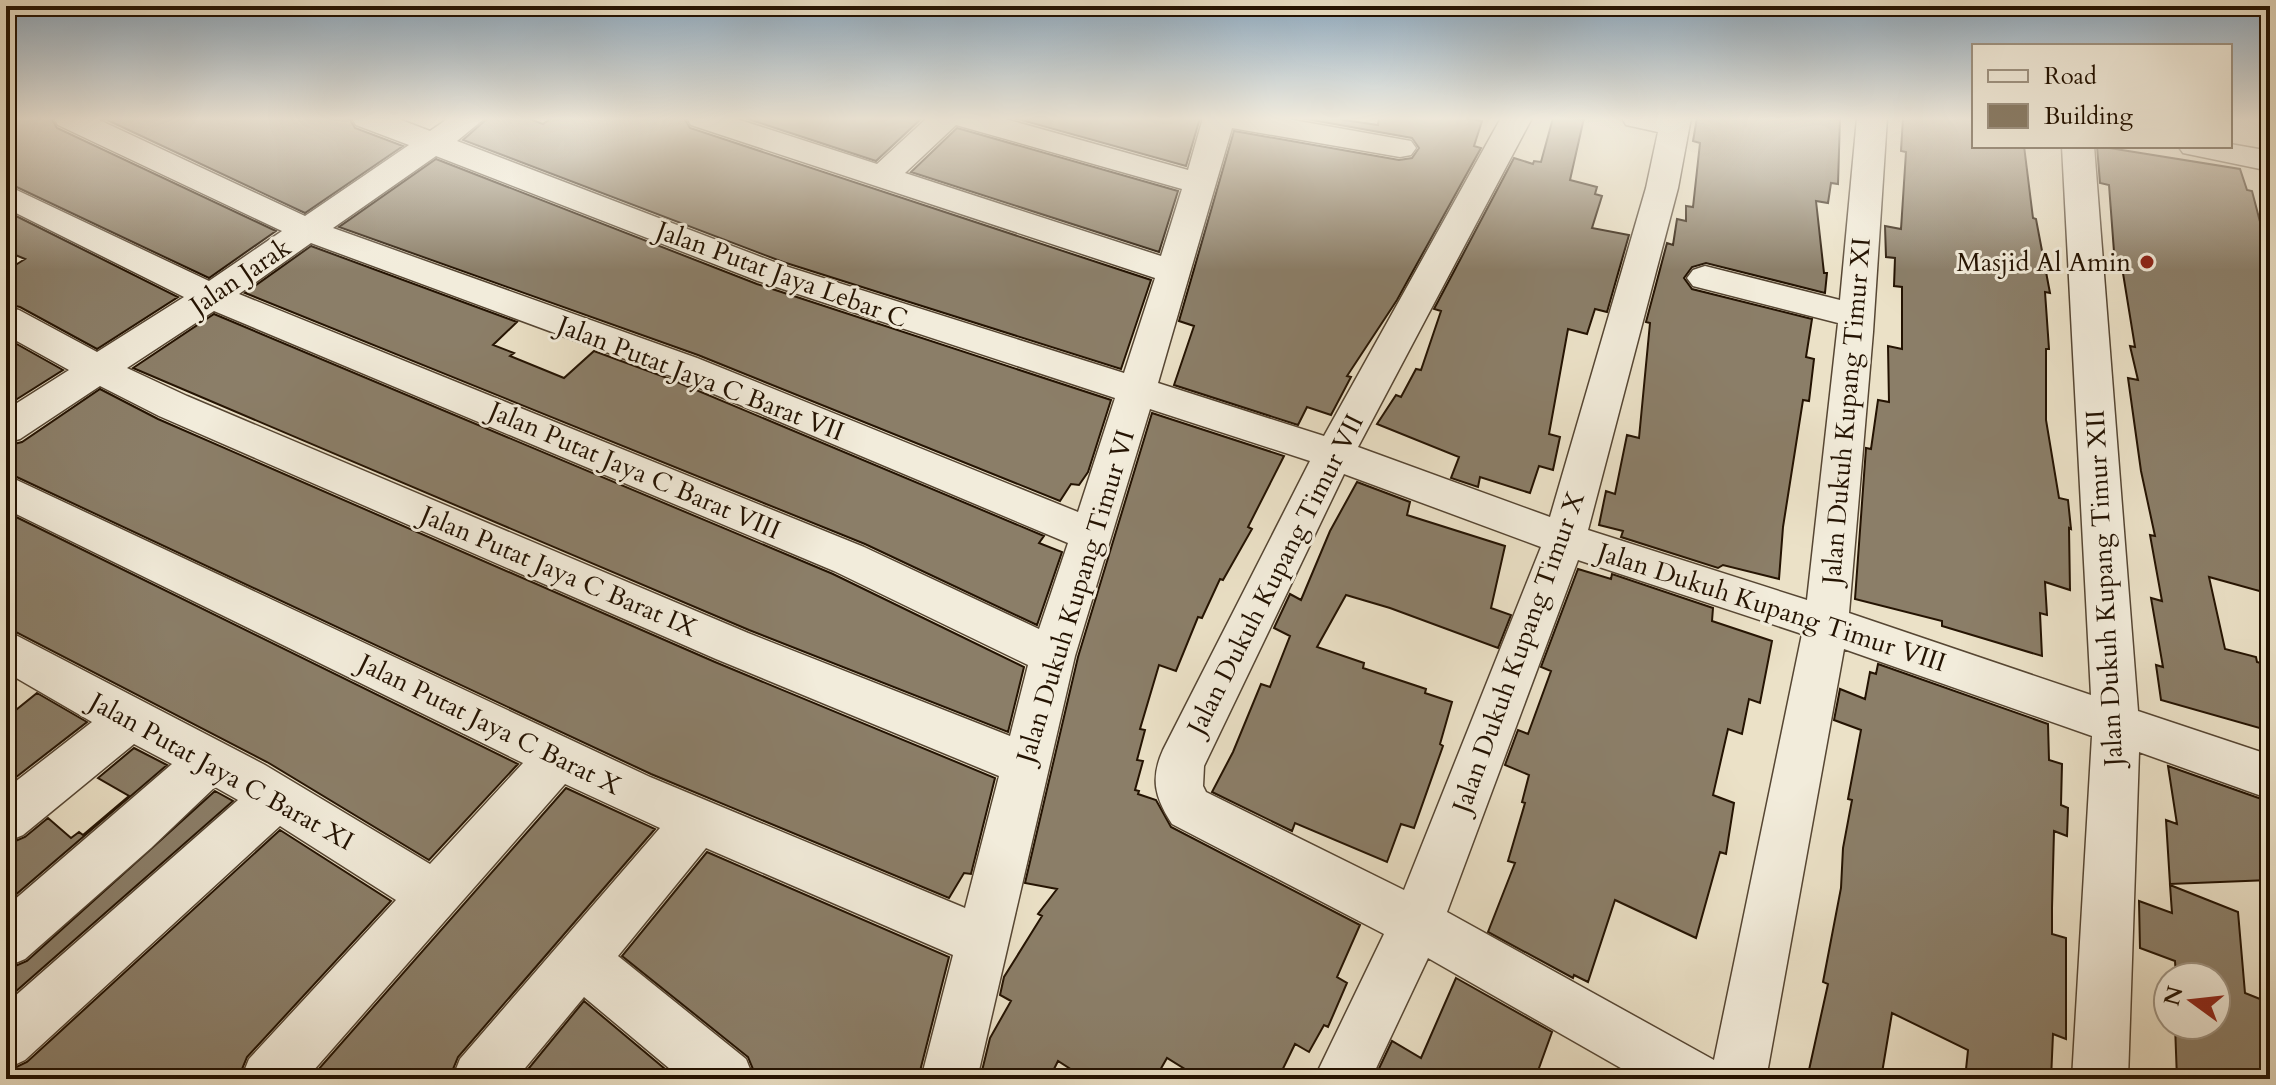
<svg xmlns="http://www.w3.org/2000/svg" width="2276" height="1085" font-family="Cardo,serif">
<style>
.building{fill:#8b7e68;stroke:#241302;stroke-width:2}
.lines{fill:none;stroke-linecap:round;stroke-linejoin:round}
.minor-casing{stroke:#564633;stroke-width:3}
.minor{fill:#f2ecdb;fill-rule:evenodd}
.poi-dot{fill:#8f2418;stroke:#f2ecdb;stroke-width:3}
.labels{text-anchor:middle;stroke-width:6;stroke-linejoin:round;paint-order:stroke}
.poi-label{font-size:26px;fill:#241302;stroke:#f2ecdb;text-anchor:end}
.street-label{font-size:26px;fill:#241302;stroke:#f2ecdb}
</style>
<rect width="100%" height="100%" fill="#ebe1c7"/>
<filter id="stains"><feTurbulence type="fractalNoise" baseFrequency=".0025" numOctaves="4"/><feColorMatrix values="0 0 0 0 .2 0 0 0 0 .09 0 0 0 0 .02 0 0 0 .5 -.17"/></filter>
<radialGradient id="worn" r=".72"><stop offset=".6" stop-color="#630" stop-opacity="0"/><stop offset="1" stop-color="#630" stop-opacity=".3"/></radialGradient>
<!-- building -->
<path class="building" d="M6,118H51L57,128L276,231L209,278L6,182Z
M103,118H349L355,128L403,146L305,213Z
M488,118H527L543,124L551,118H684L690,128L1151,280L1121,369L783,262L463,140Z
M745,118H922L876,161Z
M1014,118H1200L1186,166Z
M1301,118H1331L1378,125L1379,118H1467L1482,121L1474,146L1481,148L1397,300L1347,376L1351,377L1331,415L1307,407L1298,425L1174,385L1194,326L1179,321L1234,131L1399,160L1412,158L1419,148L1412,138Z
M1553,118H1584L1570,180L1597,187L1595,194L1602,196L1592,228L1629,235L1607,312L1595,309L1587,334L1568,329L1549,434L1560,437L1553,470L1539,466L1530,493L1480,477L1478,487L1451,478L1459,457L1377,424L1396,395L1401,397L1416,369L1421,370L1441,311L1434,309L1514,158L1533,164L1534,161L1541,162Z
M1697,118H1840L1838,184L1831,183L1828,203L1816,201L1824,273H1827L1825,293L1706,263L1692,267L1684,278L1692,289L1812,319L1806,357L1814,359L1809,401L1803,400L1783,527L1779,579L1723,565L1718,568L1621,537L1623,531L1599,525L1606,491L1615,494L1627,435L1639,438L1650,323L1646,322L1667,243L1673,245L1677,219L1686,221V206L1693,207L1700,143L1693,141Z
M1903,118H1974V146H2024L2033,218L2036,219L2050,293L2045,292L2049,349H2046V420L2059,498L2068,500L2071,529L2069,528L2070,590L2045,582L2047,615L2040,613L2042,656L1942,626V621L1855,599L1866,448L1871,449L1878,400L1889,402L1888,346L1902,349V287L1894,286L1895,258L1886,257L1885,226L1901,229L1906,152L1901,151Z
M957,128L1178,191L1159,252L911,172Z
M2097,146L2240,169L2247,190L2252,191L2264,237H2267L2270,251V594L2209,577L2225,649L2256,657L2257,662L2270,666V731L2161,700L2156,665L2163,667L2151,598L2162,601L2150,535L2155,536L2141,471L2128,378L2138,380L2130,346L2135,347L2122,267L2115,265L2109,185L2100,183Z
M436,159L757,284L1111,400L1088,472L1079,485L1071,484L1060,501L698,355L339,227Z
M6,211L178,297L97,349L20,307L6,304V271L25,259L6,251Z
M311,246L517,322L493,345L514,353L510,356L564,378L594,351L670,379L1044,536L1039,543L1062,552L1037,625L865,544L245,293Z
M214,314L833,574L1024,667L1008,732L749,630L133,368Z
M6,338L63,370L6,406Z
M100,389L158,419L715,662L995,778L971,874L964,873L949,898L651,774L6,472V446L22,442Z
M1152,413L1284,456L1248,527L1252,529L1223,580L1220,579L1202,618L1198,617L1176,671L1159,665L1140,729L1145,730L1137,760L1143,761L1135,790L1139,791L1138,794L1156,800L1171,827L1360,925L1337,977L1347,983L1328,1027L1324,1025L1309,1052L1295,1044L1278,1079H1201L1167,1058L1155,1079H1086L1058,1061L1049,1079H980L990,1038L1011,1001L1000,995L1004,977L1042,916L1038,914L1057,889L1025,883L1078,657Z
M1357,482L1410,502L1407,515L1505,546L1491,608L1511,615L1498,648L1390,608L1346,595L1317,647L1364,663L1363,668L1426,689L1425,693L1452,702L1440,744L1443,746L1414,828L1401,824L1387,862L1295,823L1292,831L1212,792L1233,752L1261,684L1270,687L1290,636L1274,628L1290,594L1301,600L1330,531Z
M6,512L518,764L429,860L267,762L6,627Z
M1578,569L1611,579L1612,574L1713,608L1712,621L1772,641L1760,703L1749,699L1742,734L1728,729L1713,795L1734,803L1726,854L1720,852L1696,938L1615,900L1588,982L1574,975L1573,978L1488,932L1515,863L1508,861L1525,803L1522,802L1529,775L1505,765L1518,730L1528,734L1551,671L1541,667Z
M1878,664L2048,724L2049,760L2062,764L2061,805L2068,808L2067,836L2054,831L2052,908V934L2066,938V1039L2053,1034L2051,1079H1965L1968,1050L1892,1013L1881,1079H1807L1828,984L1823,982L1841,888L1843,848L1852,800L1848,799L1861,730L1834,720L1840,689L1865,699L1870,672L1876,674Z
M37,693L87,722L6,785V718Z
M134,748L167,765L6,903V845L25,837L48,818L71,838L79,832L83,835L129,796L98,778Z
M2168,766L2270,802V880L2170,884L2166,820L2177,824Z
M566,788L655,829L458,1057L449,1079H310Z
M215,791L233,801L6,1000V970L27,961Z
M280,830L391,901L247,1057L238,1079H6V1072L27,1062Z
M707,852L949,957L918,1079H757L748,1057L622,956Z
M2170,885L2238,912L2245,993L2270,1003V1079H2177L2175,1025H2216V977H2176L2175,961L2140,948L2139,901L2172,913Z
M1456,978L1552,1032L1535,1079H1374L1392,1041L1421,1058Z
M584,1001L677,1079H520Z"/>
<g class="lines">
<!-- minor casing -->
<g class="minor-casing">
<path id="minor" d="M54,118H95L305,216L409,145L356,125L352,118H396L430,131L449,118H485L457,141L782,265L1124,373L1155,278L691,125L687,118H734L877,164L927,118H1002L1188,170L1203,118H1282L1411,141L1416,148L1411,155L1400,157L1232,128L1158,383L1324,436L1501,118H1532L1358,447L1550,517L1646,188L1658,132L1626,125L1622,118H1691L1678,188L1588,530L1807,600L1838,323L1693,286L1687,278L1693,270L1705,266L1840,300L1857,118H1887L1873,332L1849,613L2091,695L2062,146H2094L2138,711L2270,755V799L2139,752L2128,1079H2072L2092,736L1844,649L1766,1079H1640L1428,958L1371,1079H1314L1384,934L1172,824C1155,798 1150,779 1163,750L1310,461L1150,409L1075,656L977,1079H921L953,955L706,848L618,956L746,1059L754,1079H682L584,997L516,1079H452L460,1059L660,828L565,784L306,1079H241L249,1059L396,900L280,826L25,1060L6,1069V1004L238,800L215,787L151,848L25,959L6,967V907L172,764L134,744L23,835L6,842V789L92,722L6,672V630L265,765L430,864L523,763L6,509V475L650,777L965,908L999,776L716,659L159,416L100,386L20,439L6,443V410L69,370L6,335V307L19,310L97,352L184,297L6,208V185L209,281L282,231L58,125ZM956,125L1182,189L1161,256L905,173ZM436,156L758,281L1115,398L1078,512L697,358L333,228ZM311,243L671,376L1068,543L1039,629L864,547L239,294ZM214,311L834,571L1028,665L1010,736L748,633L187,396L127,368ZM1344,474L1541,547L1404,890L1206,792L1203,786L1204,766ZM1578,560L1802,634L1714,1060L1447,912Z
M2230,144L2270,151V171L2183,153L2178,146H2230Z"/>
</g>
<!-- minor -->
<use href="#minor" class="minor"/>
</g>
<!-- sky -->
<linearGradient id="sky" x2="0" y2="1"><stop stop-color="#8eaac0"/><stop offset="0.44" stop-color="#f6f2e6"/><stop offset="1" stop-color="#f6f2e6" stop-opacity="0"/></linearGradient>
<rect width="2276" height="270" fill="url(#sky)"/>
<!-- markers -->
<circle class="poi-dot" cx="2147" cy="262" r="8"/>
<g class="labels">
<!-- poi labels -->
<g class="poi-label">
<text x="2131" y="271">Masjid Al Amin</text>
</g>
<!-- street labels -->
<g class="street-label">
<text transform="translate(782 274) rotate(20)" y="9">Jalan Putat Jaya Lebar C</text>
<text transform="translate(240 276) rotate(-34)" y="9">Jalan Jarak</text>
<text transform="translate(701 378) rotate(21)" y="9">Jalan Putat Jaya C Barat VII</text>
<text transform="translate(1846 411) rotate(-85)" y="9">Jalan Dukuh Kupang Timur XI</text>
<text transform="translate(635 470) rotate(23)" y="9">Jalan Putat Jaya C Barat VIII</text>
<text transform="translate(559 571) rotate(23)" y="9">Jalan Putat Jaya C Barat IX</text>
<text transform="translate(1275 574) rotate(-63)" y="9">Jalan Dukuh Kupang Timur VII</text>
<text transform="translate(2104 588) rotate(-93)" y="9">Jalan Dukuh Kupang Timur XII</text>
<text transform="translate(1075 596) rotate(-73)" y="9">Jalan Dukuh Kupang Timur VI</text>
<text transform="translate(1772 607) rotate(18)" y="9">Jalan Dukuh Kupang Timur VIII</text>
<text transform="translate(1518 652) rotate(-70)" y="9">Jalan Dukuh Kupang Timur X</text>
<text transform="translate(490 724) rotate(26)" y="9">Jalan Putat Jaya C Barat X</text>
<text transform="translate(222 771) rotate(29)" y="9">Jalan Putat Jaya C Barat XI</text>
</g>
</g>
<!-- margin -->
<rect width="2276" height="1085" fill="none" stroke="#ebe1c7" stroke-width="32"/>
<rect x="8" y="8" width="2260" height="1069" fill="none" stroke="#241302" stroke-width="4"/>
<rect x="16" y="16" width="2244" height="1053" fill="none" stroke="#241302" stroke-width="2"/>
<!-- legend -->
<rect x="1972" y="44" width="260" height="104" fill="#f2ecdb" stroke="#a09584" stroke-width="2"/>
<rect x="1988" y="70" width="40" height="12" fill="#f2ecdb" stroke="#a09584" stroke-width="2"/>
<text x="2044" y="84" font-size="24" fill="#241302">Road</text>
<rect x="1988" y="104" width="40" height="24" fill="#8b7e68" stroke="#a09584" stroke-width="2"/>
<text x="2044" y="124" font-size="24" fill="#241302">Building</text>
<!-- north arrow -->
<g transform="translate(2192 1001) rotate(285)"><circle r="38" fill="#f2ecdb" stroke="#a09584" stroke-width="2"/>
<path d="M0-6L14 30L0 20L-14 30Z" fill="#8f2418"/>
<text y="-12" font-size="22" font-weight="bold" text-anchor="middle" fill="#241302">N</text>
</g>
<rect width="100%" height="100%" filter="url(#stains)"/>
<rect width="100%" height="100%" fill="url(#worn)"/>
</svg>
